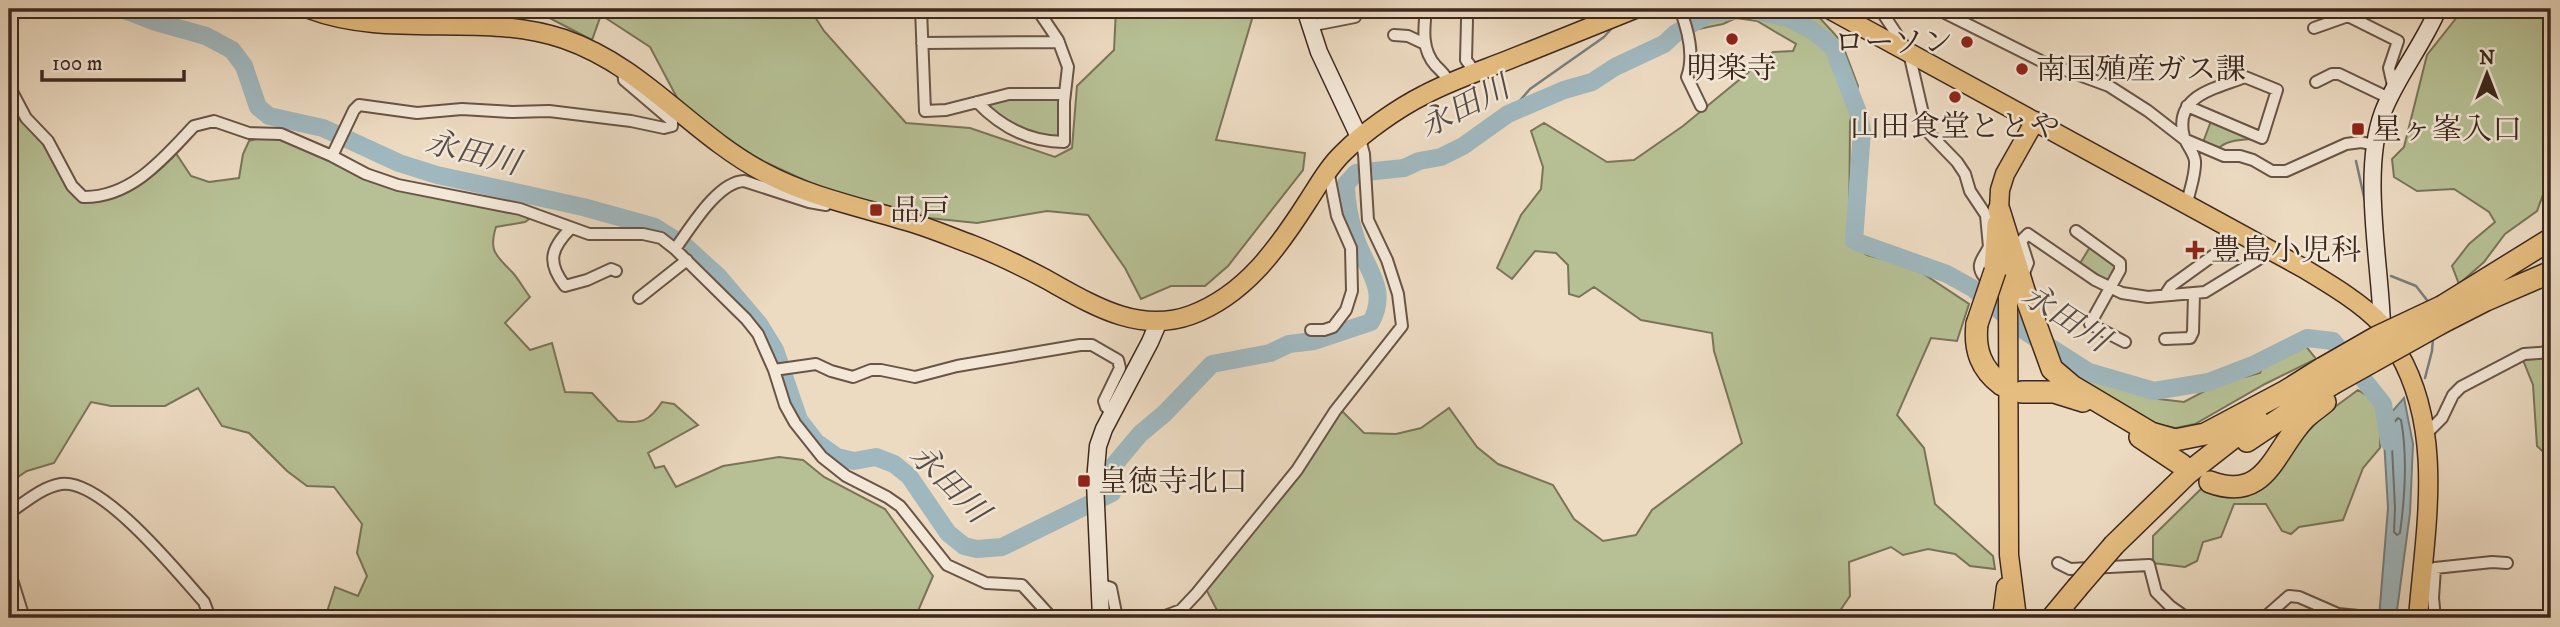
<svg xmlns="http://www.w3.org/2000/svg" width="2560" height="627" font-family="'IM FELL DW Pica','Noto Serif JP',serif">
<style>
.green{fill:#b6c094;stroke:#7a7459;stroke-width:2}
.water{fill:#9fb7be;stroke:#787e7e;stroke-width:2}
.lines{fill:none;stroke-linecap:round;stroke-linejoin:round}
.shore{stroke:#6e706e;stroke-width:2}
.stream{stroke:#787e7e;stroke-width:2.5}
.river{stroke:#9fb7be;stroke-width:18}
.street-casing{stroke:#695447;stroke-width:14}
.secondary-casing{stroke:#3d281e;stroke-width:19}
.primary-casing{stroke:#3d281e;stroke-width:21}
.highway-casing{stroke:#3d281e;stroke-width:24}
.street{stroke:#f3e7d7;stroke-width:10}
.secondary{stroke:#f3e7d7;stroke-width:16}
.primary{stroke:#e6bd80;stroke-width:18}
.highway{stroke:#e6bd80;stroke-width:21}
.highway-bridge-casing{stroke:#3d281e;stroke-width:24;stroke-linecap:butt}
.highway-bridge{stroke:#e6bd80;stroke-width:21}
.poi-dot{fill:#8f2418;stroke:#f3e7d7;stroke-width:2.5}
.labels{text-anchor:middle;stroke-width:5;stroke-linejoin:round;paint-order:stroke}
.poi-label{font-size:30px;fill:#3d281e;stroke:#f3e7d7;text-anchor:start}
.water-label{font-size:32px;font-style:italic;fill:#564c46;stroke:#f3e7d7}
</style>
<rect width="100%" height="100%" fill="#ecdac1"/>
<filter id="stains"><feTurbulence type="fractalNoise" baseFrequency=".00286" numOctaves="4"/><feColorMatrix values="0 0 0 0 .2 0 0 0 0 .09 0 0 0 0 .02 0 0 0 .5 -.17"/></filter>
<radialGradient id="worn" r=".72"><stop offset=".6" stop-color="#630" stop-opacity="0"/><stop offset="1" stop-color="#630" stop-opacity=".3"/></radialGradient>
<!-- green -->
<path class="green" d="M509,9H810L824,31L906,123L970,128L1055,157L1072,148L1077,86L1114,50L1116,9H1255L1216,140L1305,153L1303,170L1228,266L1205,286H1171L1141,299L1125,268L1088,215L1047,211L977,223L919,217L830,192L748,154L683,109L650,47L601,15L592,40L538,12Z
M1692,9H1803L1819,17L1841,41L1858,86L1850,122L1849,242L1867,255L1913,267L1969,304L1957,341L1931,338L1897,415L1924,448L1935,504L1993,556L1995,569L1970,566L1955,554L1928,549L1903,555L1891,547L1849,562L1850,596L1835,618H1221L1206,589L1342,411L1364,433L1396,434L1421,428L1449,408L1477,447L1498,464L1553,485L1574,519L1603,541L1636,535L1652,510L1742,443L1714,351L1712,333L1641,320L1594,287L1579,297L1569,294L1568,265L1556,253L1535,251L1512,279L1497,268L1521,215L1541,189L1543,167L1531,131L1544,123L1607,162L1634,160L1683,126L1773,52L1793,51L1796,44L1757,21L1736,18L1723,24L1699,29L1693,22Z
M2461,9H2551V173L2537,211L2505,234L2484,262L2459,284L2452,266L2469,244L2495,222L2489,212L2454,189L2417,191L2394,177L2392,159L2404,147L2427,55L2457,17Z
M9,97L50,151L70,192L87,201L106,197L175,152L191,176L209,182L239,178L243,154L249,141C288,126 330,163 364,177C418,199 476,203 532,217L525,222L496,227C488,252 497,256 513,273C519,280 524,289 530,297L505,323L530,350L552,343L565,392L592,393L618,421C641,424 649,422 662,402L674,404L698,425L648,453L655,468L664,466L676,487L723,466L779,457L803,460L824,477L885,509L933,576L915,618H325L335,587L358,596L367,576L357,553L362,524L334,487L307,486L287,471L249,433L222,426L198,388L165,406H111L91,402L54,463L27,471L9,483Z
M1010,98H1055L1059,102L1060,133L1055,138L1020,130L990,108L991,102Z
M2211,121L2252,139C2241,140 2226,140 2218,149L2202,145Z
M2090,247L2115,263L2117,269L2107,281L2079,265Z
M2305,345L2316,359L2265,384L2195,424L2176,428L2136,420L2068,374L2072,368L2089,372L2159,399L2184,402L2218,384L2228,372L2245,377L2260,373L2264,362Z
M2539,358L2551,360V459L2537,446L2533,385L2523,360Z
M2358,390L2374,400L2380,425V448L2363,468L2343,520L2299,527L2291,534L2282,531L2266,504H2234L2221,537L2203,542L2197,561L2185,567L2153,563V536L2205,485L2221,492L2283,457L2324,415Z"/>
<!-- water -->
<path class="water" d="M2404,398L2413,444L2410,513L2396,618H2379L2388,508L2383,422Z"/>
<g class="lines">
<!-- shore -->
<path class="shore" d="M2398,418L2401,420C2408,457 2405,496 2400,533L2397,535L2394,532L2395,508L2391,426Z"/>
<!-- stream -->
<path class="stream" d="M1508,114L1530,89L1604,37L1612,28L1613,24
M2356,161L2366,206
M2391,276L2416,286L2430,304
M2425,378L2432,351L2433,338"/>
<!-- river -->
<path class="river" d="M122,9L156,22L206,36L232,50L244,66L258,107L269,116L323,128L399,163L437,175L583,207L655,227L685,246L719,277L759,324L775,350L799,420L816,442L837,457L854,461L876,457L894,464L909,476L948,533L964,546L977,549L1002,547L1112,493L1114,465L1140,434L1165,413L1212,364L1270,353L1289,344L1314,341L1371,322C1389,289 1366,269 1356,239C1350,221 1346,203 1346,184L1356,173L1404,168L1419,161L1441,157L1463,146L1508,114L1564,90L1592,82L1615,67L1664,44L1676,33L1709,14L1746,9
M1746,9L1789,18L1813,31L1833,47L1859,115L1862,131L1854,241L1947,274L1974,289L2023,330L2089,372L2154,391L2209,382L2253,365L2307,338L2333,341L2383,404L2389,442"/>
<!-- street casing -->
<g class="street-casing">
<path id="street" d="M921,9L925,111L946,110L1009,94H1064
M1426,9C1424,28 1421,50 1436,66C1442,72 1446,75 1450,84
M1680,9C1688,30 1695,55 1687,77L1701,106
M1880,9L1909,53L1927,131L1957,162L1965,174L1970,191L1986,215L1989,247C1983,259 1974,265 1985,278
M1937,9L2041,61L2109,86L2148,111L2184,139L2224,156H2240L2253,160L2272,171H2286L2346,144L2361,142L2374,145
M1467,20L1466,60L1476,73
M1309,26L1355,17L1354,9
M2314,28L2348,16L2398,41L2389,68L2394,90
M1394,35L1408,36L1425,44
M922,43L1059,42
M623,69L624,80L672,121V126L664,128L631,121L549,111L512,112L462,109L417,113L359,105L354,110L332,156L366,174L398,185L520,209L589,234H643L661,238L675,249L746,319L758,334L774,370L785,405L795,423L822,457L846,476L887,497L900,506L947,565L986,583L1022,585L1052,618
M2316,82L2332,74H2339L2389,98
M9,86L26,118L48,141L72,186L83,197C131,198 163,159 194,126L214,121L249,133L281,134L332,156
M977,102C1001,127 1029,142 1064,142V102L1068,67L1058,40L1037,9
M2187,106L2262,138L2277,90L2245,77C2215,89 2173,95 2184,137C2187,146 2194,152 2195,161C2196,175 2189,191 2187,204
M571,228C550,249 547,263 565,286L587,280L611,269L616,271
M2076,231L2120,263V270L2090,324L2125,342
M675,249C690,229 717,182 744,181L809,202L826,205
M2024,273L2028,263L2021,241L2028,234L2095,280L2122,293L2148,297L2205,292L2272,251
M2165,295L2171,286L2225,247L2235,230
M639,298L687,260
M1311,330H1324L1333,327L1346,310L1352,291L1351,248L1337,216L1328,170
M2165,339L2190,338L2193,332L2194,294
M774,370L816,364L831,371L853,377L871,370H881L915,377L957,366L1080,345H1092L1118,360L1120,368L1104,401L1106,407L1114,412
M2427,433L2442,418L2453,395L2461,387L2524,354L2551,352
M9,513C24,503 42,487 61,484C102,478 178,573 204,602L210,618
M2058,563L2070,569L2149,565L2156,592L2170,606L2187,618
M9,570L24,618
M1099,584L1111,588L1117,618
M1160,618L1181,610L1197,593L1297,470L1335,411L1402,326L1398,294L1387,260L1368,220L1364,154L1360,139
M2264,618L2289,596L2299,597L2338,614L2379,618
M2435,618L2433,598L2435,568L2492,562L2507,563"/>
</g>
<!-- secondary casing -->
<g class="secondary-casing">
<path id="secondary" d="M1305,9L1319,52L1360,139
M2382,325C2380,261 2361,171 2383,112C2397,76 2423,45 2438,9
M1101,618L1095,482L1098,446L1104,429L1150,342L1159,321"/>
</g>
<!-- primary casing -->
<g class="primary-casing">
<path id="primary" d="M309,9C391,40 481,11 564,39C645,67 691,134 765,173C812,198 865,208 916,224C935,230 954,238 973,245C996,254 1019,265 1042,277C1088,302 1136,335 1191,315C1245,295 1278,248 1308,201C1319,184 1329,166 1344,152C1364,132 1398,108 1424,95C1450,81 1480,71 1508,60C1550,43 1592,26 1635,9
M1829,9L2303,268C2328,283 2362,303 2381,324C2388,332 2392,343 2398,352C2445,433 2425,529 2418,618
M2002,618L2006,587
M2017,618L2009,555L2008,295L1999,210L2000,190L2005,174L2035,121"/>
</g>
<!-- highway casing -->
<g class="highway-casing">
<path id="highway" d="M1999,210L2027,300L2052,369L2072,386L2151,433L2175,440L2205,434L2286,391L2323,368
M1995,271L1998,224
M2443,306L2551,239
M2441,323L2486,300L2551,272
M1977,324C1974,350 1981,369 2002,385
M2022,392H2054L2083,401
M2140,437L2182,465
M2247,441L2332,384
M2210,482C2266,503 2274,451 2304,419C2310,413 2318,408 2325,402
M2114,545L2188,473L2257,419
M2052,618L2077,588"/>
</g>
<!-- street -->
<use href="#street" class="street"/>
<!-- secondary -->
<use href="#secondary" class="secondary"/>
<!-- primary -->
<use href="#primary" class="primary"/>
<!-- highway -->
<use href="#highway" class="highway"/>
<!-- highway-bridge casing -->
<g class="highway-bridge-casing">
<path id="highway-bridge" d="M1977,324L1995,271
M2323,368L2377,337L2443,306
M2332,384L2441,323
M2077,588L2114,545"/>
</g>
<!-- highway-bridge -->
<use href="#highway-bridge" class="highway-bridge"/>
</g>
<!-- markers -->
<g class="poi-dot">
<circle cx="1732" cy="39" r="7"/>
<circle cx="1967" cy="42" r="7"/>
<circle cx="2022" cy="69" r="7"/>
<circle cx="1955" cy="97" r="7"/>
<rect x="2351" y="122" width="14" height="14" rx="3.5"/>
<rect x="869" y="203" width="14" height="14" rx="3.5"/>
<path d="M2191.5 239.5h7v7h7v7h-7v7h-7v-7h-7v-7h7z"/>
<rect x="1077" y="474" width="14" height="14" rx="3.5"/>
</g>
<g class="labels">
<!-- poi labels -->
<g class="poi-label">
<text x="1953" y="52" text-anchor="end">ローソン</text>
<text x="1732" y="78" text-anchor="middle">明楽寺</text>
<text x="2036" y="79">南国殖産ガス課</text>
<text x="1955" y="136" text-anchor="middle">山田食堂ととや</text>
<text x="2372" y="139">星ヶ峯入口</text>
<text x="890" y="220">品戸</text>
<text x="2211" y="260">豊島小児科</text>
<text x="1098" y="491">皇徳寺北口</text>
</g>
<!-- water labels -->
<g class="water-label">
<text transform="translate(1464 106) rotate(-27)" y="11">永田川</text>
<text transform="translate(473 152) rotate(14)" y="11">永田川</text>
<text transform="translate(2066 317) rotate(33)" y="11">永田川</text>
<text transform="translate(950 483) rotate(45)" y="11">永田川</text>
</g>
</g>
<!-- margin -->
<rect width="2560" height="627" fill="none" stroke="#ecdac1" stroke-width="35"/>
<rect x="10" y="10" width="2539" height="606" fill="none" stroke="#3d281e" stroke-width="3.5"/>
<rect x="18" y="18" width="2525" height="592" fill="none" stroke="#3d281e" stroke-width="2"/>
<!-- north arrow -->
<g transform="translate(2487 74)" stroke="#f3e7d7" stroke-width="5" paint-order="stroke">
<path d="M0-5L12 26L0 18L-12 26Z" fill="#3d281e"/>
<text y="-10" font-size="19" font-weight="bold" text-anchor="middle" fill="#3d281e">N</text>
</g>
<!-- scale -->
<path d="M42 70v10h142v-10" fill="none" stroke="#3d281e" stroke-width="3.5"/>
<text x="52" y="70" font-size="21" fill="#3d281e" stroke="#f3e7d7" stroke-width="5" paint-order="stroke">100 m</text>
<rect width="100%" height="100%" filter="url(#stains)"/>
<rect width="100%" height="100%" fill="url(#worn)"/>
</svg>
